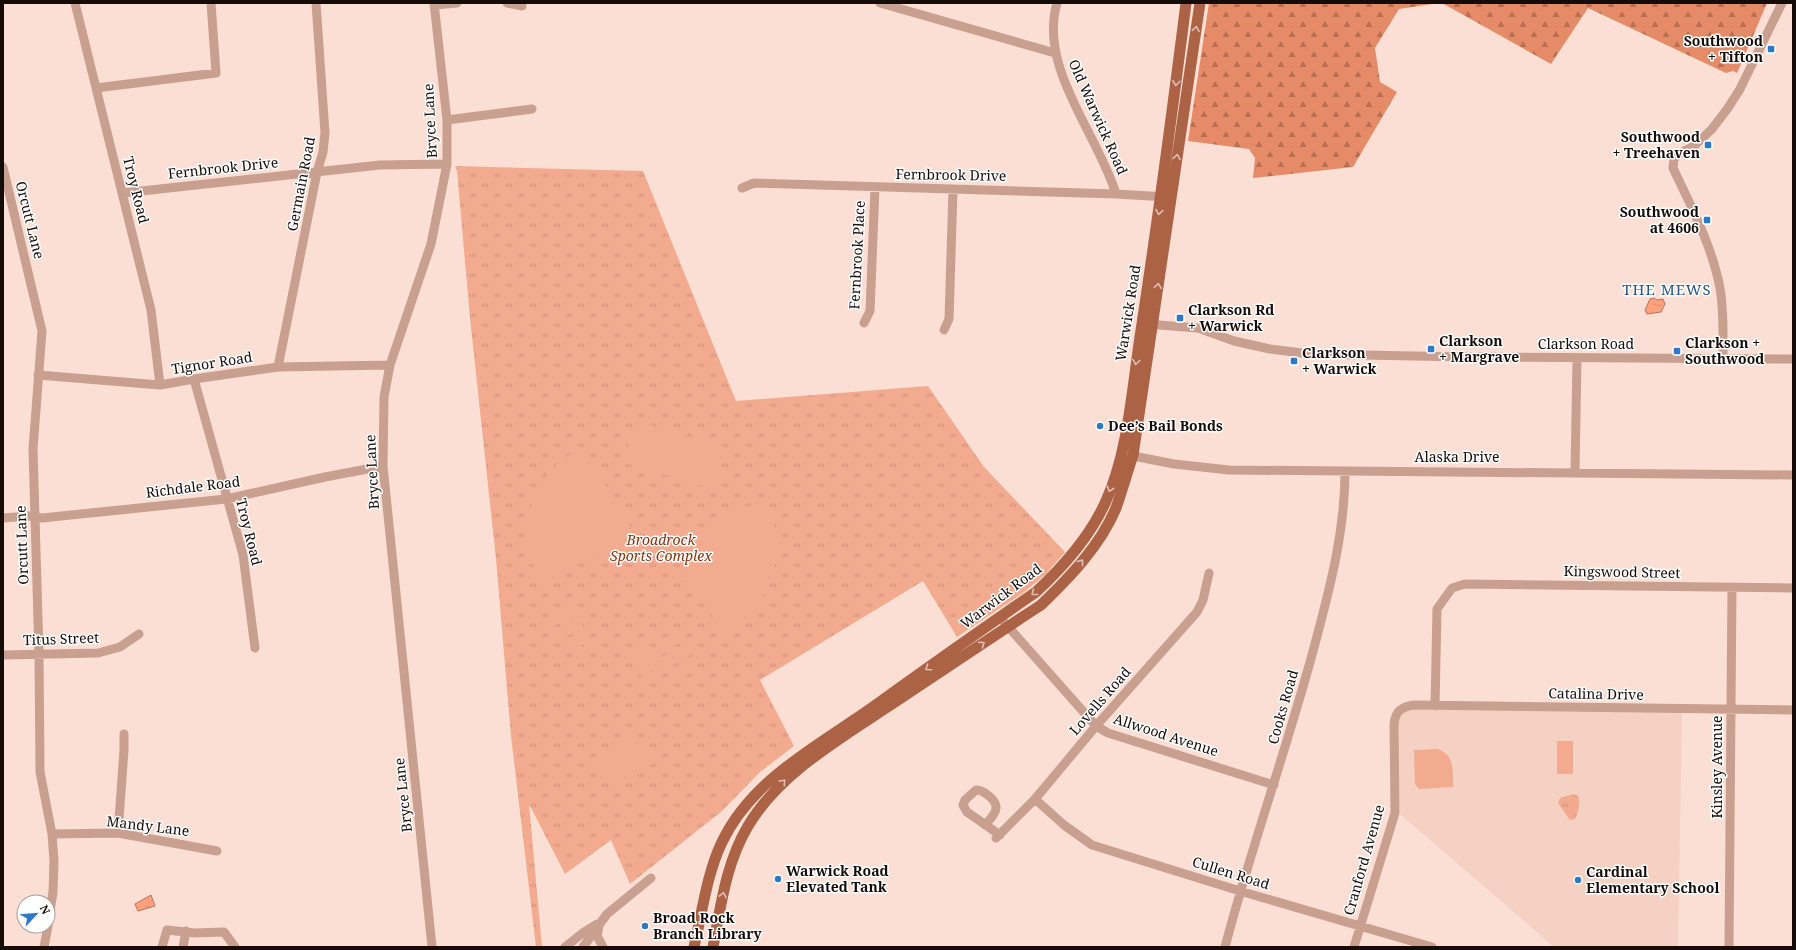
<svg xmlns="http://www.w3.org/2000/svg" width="1796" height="950" font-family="'Noto Serif',serif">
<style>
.built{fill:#f4d1c3}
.grass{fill:url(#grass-tufts)}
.forest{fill:url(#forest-firs)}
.garden{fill:#f3ab90}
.water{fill:url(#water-ripples);stroke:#b7745a}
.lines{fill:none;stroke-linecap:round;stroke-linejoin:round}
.minor{stroke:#c99f8f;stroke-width:9}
.major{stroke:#ab6245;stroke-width:11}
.oneway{stroke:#ddc0b5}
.poi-dot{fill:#2b7ac9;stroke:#fff;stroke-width:1.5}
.labels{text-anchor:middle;stroke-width:3;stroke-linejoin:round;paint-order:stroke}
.poi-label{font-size:14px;font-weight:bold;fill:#150c09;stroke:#fff;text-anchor:start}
.street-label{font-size:14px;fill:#150c09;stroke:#fff}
.park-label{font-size:14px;font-style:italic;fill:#85330d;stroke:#fff}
.neighbourhood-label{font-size:15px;letter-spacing:1px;fill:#25568a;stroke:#fff}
</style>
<defs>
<pattern id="grass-tufts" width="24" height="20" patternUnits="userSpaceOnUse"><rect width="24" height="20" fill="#f3ab90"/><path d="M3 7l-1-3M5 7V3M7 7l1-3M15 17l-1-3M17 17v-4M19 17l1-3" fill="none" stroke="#cf927b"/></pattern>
<pattern id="forest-firs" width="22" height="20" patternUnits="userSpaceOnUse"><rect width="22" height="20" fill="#e58b67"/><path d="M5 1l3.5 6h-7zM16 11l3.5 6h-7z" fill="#b87053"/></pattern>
<pattern id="water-ripples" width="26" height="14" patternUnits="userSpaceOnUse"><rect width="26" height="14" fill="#fda07c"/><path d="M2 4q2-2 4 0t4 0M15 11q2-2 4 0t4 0" fill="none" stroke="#d8896a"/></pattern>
</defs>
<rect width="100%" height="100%" fill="#fbdfd4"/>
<!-- built -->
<path class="built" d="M1412,709L1682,712L1678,947H1554L1400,814L1397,727L1400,715L1405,711Z"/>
<!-- grass -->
<path class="grass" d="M455,166L643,171L736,401L928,386L984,467L1065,552L1046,574L1023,593L957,637L923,581L760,680L794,746L760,772L722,811L630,884L611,840L565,874L529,804L542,947H536L511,736L496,559L470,318L457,171Z
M1573,794L1578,796C1581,802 1578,813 1575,819L1570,820L1558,803L1560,798Z"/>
<!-- forest -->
<path class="forest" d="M1209,3H1439L1399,9L1375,48L1380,82L1397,92L1353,167L1253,178L1255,158L1249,149L1188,141Z
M1442,3H1767L1737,73L1733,71L1726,73L1588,8L1551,64Z"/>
<!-- garden -->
<path class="garden" d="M634,420L724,447L715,490L625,463Z
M584,447L630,526L631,536L625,543L541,581C513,533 531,469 584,447Z
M763,500C789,538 777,586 746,618C740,624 732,629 724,634L676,559L674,549L679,540Z
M570,604L576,614L554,626L548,616Z
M577,617L583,627L561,639L555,629Z
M585,631L590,641L568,653L563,642Z
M678,631L683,641L661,653L656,643Z
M685,644L690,655L668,666L663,656Z
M645,646L660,673L644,681L629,654Z
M692,658L698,668L676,680L670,670Z
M633,733L655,761L620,789L598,761Z
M1557,741H1573V774H1557Z
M1436,749C1455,752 1453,773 1453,787L1419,789L1415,784L1414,750Z"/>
<!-- water -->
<path class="water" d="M1654,298L1657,300L1663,299L1665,304L1661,312L1647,314L1645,310L1650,299Z
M151,895L155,906L138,911L135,904Z"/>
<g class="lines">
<!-- minor -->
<path class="minor" d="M75,3L151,310L160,385
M507,3L522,6
M880,3L1055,53
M1057,3C1038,68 1098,134 1116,194
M434,5L457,3
M96,88L216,73L211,3
M447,120L532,109
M3,167L42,331L33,449L39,654L40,772L52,834L54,861L53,892L48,924
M742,188L754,183L1116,194L1167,197
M123,193L380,165L447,164
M864,323L870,311L875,188
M1146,324L1198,328L1234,341L1270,349L1310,354L1466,357L1793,359
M944,330L949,319L953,190
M1723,358C1723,335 1724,311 1720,288C1712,246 1691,206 1673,168L1674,159L1679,154L1694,146L1712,129L1728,108L1740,89L1782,3
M278,367L317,172L323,152L325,133L316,3
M38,375L160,385L194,379L278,367L390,365
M194,379L243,555L255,648
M1128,455L1174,464L1229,470L1793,475
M1575,472L1577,358
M3,518L29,516L42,518L226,499L325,477L383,466
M1004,622L1096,726L1108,733L1274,785
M3,655L98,653L120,647L139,634
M1435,706L1437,609L1452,588L1465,584L1793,588
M1035,799L1064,825L1092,845L1240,891L1432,947
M985,825C989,820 996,814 996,808C997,800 982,789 976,790L965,800L963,805L967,812L1000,835
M118,833L124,750V734
M52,834L118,833L217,851
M996,838L1035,799L1096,726L1197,612L1203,600L1209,573
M599,926L597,936L603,947
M44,947L48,926
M162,947L167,930L195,933L224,932L235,947
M183,947L186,931
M432,947L383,466L384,397L390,365L431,244L447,164V120L434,3
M565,947L584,932L597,924
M583,947L607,914L651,878
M1225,947C1252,844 1289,743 1316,640C1331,584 1345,529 1345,471
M1354,947L1395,813L1394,725C1395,711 1401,707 1414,705L1793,710
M1729,947L1732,587"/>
<!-- major -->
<path class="major" d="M694,947C702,913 707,873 722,842C752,779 818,746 873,707C927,668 981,630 1036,592C1064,566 1090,537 1106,501C1128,452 1132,390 1140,337C1157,226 1172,114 1186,3
M713,947C721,905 726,863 748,826C779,773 844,736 895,702C943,670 992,637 1041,605C1070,577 1100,546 1116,508C1122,491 1127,473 1133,455L1200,3"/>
</g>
<!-- one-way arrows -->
<defs><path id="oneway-chevron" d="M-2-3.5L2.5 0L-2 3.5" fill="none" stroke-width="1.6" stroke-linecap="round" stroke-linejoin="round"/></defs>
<g class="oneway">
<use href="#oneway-chevron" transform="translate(1196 29) rotate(-81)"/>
<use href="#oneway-chevron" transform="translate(1176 83) rotate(97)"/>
<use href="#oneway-chevron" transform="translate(1177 157) rotate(-81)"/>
<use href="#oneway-chevron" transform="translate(1159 212) rotate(99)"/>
<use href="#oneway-chevron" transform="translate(1158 286) rotate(-82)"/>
<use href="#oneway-chevron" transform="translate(1136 362) rotate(99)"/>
<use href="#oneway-chevron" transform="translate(1110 489) rotate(109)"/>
<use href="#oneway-chevron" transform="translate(1081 562) rotate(-52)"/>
<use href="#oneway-chevron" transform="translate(1034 593) rotate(142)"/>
<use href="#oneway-chevron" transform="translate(982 644) rotate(-34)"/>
<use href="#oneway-chevron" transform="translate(928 668) rotate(145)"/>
<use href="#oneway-chevron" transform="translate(783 782) rotate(-47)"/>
<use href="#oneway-chevron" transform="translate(723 895) rotate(-78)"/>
</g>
<!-- markers -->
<g class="poi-dot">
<rect x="1767" y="45" width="8" height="8" rx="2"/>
<rect x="1704" y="141" width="8" height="8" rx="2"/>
<rect x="1703" y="216" width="8" height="8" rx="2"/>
<rect x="1176" y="314" width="8" height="8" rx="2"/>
<rect x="1427" y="345" width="8" height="8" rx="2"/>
<rect x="1673" y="347" width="8" height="8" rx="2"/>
<rect x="1290" y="357" width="8" height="8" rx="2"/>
<circle cx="1100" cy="426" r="4"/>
<circle cx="778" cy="879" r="4"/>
<circle cx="1578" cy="880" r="4"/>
<circle cx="645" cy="926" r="4"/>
</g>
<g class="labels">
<!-- poi labels -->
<g class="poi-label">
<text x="1763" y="46" text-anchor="end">Southwood<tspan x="1763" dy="16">+ Tifton</tspan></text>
<text x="1700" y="142" text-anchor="end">Southwood<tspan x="1700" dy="16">+ Treehaven</tspan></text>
<text x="1699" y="217" text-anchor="end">Southwood<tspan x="1699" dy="16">at 4606</tspan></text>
<text x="1188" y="315">Clarkson Rd<tspan x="1188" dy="16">+ Warwick</tspan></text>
<text x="1439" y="346">Clarkson<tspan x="1439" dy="16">+ Margrave</tspan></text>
<text x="1685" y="348">Clarkson +<tspan x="1685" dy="16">Southwood</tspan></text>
<text x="1302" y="358">Clarkson<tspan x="1302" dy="16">+ Warwick</tspan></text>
<text x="1108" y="431">Dee’s Bail Bonds</text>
<text x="786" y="876">Warwick Road<tspan x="786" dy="16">Elevated Tank</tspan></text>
<text x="1586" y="877">Cardinal<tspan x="1586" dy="16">Elementary School</tspan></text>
<text x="653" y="923">Broad Rock<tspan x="653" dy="16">Branch Library</tspan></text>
</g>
<!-- street labels -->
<g class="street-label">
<text transform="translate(1098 117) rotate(66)" y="5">Old Warwick Road</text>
<text transform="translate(430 121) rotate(-93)" y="5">Bryce Lane</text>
<text transform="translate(223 168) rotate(-6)" y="5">Fernbrook Drive</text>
<text transform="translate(951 175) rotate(1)" y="5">Fernbrook Drive</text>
<text transform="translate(301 184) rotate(-79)" y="5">Germain Road</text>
<text transform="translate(136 190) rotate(76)" y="5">Troy Road</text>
<text transform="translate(30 220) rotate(76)" y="5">Orcutt Lane</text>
<text transform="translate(857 255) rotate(-87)" y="5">Fernbrook Place</text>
<text transform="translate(1128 313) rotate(-81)" y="5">Warwick Road</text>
<text x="1586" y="349">Clarkson Road</text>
<text transform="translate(212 363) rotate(-9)" y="5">Tignor Road</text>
<text x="1457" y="462">Alaska Drive</text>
<text transform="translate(372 472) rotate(-93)" y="5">Bryce Lane</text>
<text transform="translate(193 487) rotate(-7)" y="5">Richdale Road</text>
<text transform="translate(249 532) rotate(76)" y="5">Troy Road</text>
<text transform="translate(22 545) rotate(-92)" y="5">Orcutt Lane</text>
<text transform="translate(1622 572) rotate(1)" y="5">Kingswood Street</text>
<text transform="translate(1001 596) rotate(-37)" y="5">Warwick Road</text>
<text transform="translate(61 639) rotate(-2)" y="5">Titus Street</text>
<text transform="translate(1596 694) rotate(1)" y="5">Catalina Drive</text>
<text transform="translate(1100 701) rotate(-49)" y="5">Lovells Road</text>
<text transform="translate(1283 707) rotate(-74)" y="5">Cooks Road</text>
<text transform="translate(1166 735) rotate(18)" y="5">Allwood Avenue</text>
<text transform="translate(1717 767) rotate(-90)" y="5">Kinsley Avenue</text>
<text transform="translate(403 795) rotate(-96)" y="5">Bryce Lane</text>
<text transform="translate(148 826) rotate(7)" y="5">Mandy Lane</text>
<text transform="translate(1364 860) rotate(-74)" y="5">Cranford Avenue</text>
<text transform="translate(1231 873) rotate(17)" y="5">Cullen Road</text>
</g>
<!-- park labels -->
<g class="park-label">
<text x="661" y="545">Broadrock<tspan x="661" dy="16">Sports Complex</tspan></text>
</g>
<!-- neighbourhood labels -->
<g class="neighbourhood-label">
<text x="1667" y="295">THE MEWS</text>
</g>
</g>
<!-- border -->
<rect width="1796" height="950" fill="none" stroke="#150c09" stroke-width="8"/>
<!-- north arrow -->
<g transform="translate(36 914) rotate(64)"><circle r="19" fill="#ffffff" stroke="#a19e9d"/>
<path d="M0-3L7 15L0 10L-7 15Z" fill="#2b7ac9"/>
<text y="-6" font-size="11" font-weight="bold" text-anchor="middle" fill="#150c09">N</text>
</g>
</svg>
